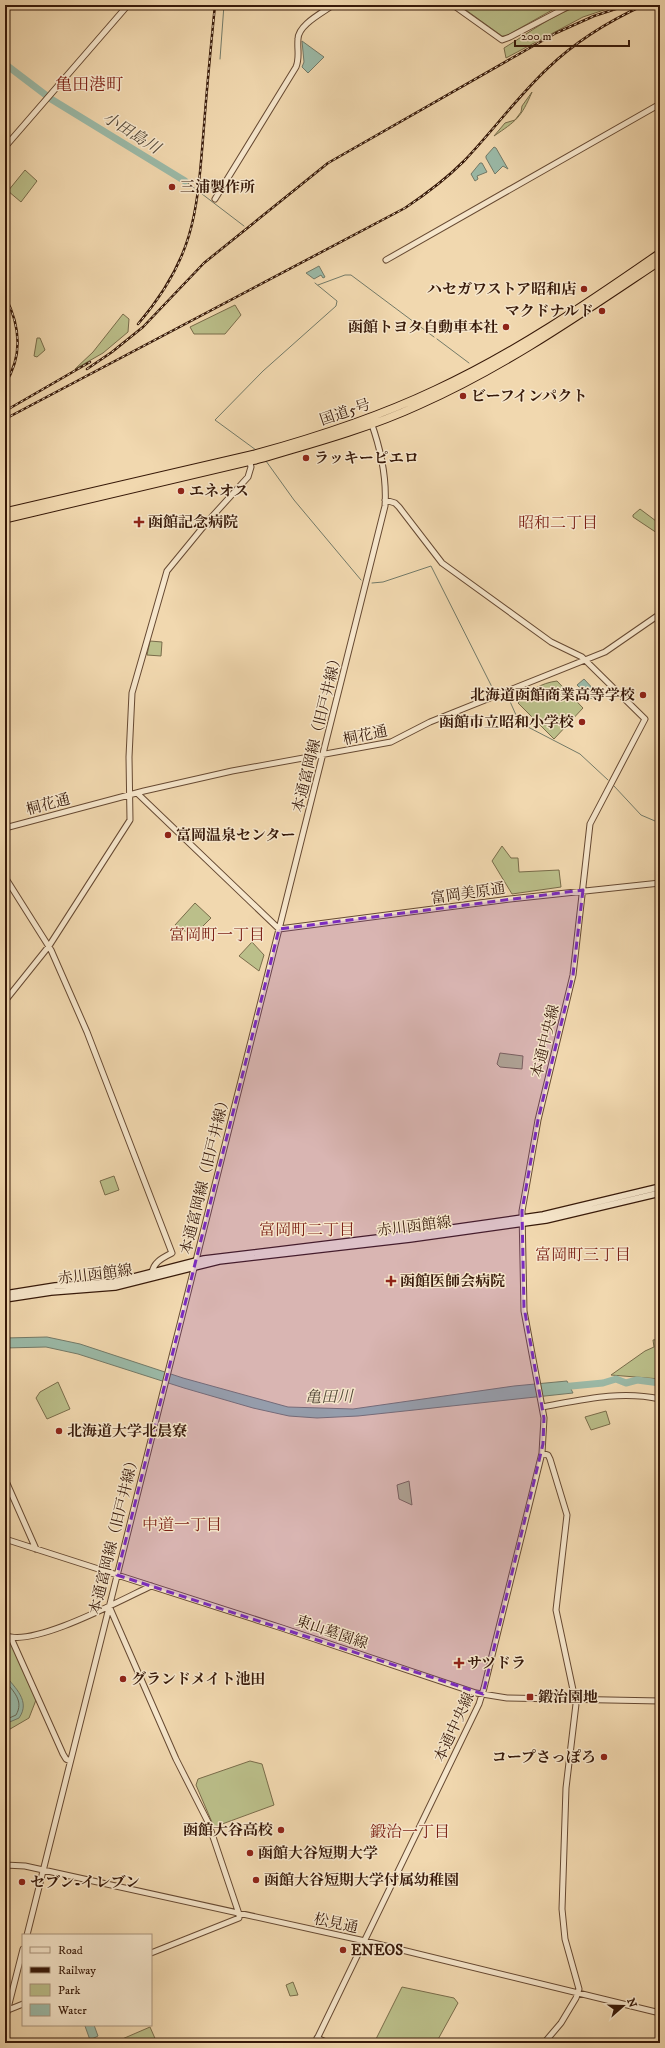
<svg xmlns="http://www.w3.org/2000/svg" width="665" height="2048" font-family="'IM FELL DW Pica','Noto Serif JP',serif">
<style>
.green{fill:#bbbf8a;stroke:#796c4a}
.water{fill:#9bbaa8;stroke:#737a68}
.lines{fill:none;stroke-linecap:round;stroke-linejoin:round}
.shore{stroke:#696a58;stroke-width:1}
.stream{stroke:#737a68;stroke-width:1}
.river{stroke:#9bbaa8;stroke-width:7}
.tertiary-casing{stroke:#664932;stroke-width:7}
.secondary-casing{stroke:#371909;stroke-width:8}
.trunk-casing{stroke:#371909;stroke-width:9}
.tertiary{stroke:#f6e6cb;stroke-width:5}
.secondary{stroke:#f6e6cb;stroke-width:5.5}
.trunk{stroke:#f1d8af;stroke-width:7}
.rail-casing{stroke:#371909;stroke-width:2.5}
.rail{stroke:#f6e6cb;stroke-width:1;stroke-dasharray:3;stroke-linecap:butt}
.marked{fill:#7b2cbf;fill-opacity:0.2;stroke:#7b2cbf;stroke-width:3;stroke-dasharray:8 5;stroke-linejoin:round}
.poi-dot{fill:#8f2418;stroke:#f6e6cb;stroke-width:1.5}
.labels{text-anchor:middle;stroke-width:3;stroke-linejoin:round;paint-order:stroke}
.poi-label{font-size:15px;font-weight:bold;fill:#371909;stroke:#f6e6cb;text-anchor:start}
.street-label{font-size:15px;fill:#371909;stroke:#f6e6cb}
.water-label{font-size:16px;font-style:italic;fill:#554939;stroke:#f6e6cb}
.neighbourhood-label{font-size:16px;fill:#7a1f14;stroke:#f6e6cb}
.quarter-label{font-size:17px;fill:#7a1f14;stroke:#f6e6cb}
</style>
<rect width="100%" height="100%" fill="#f1d8af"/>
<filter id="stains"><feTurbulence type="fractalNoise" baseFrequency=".005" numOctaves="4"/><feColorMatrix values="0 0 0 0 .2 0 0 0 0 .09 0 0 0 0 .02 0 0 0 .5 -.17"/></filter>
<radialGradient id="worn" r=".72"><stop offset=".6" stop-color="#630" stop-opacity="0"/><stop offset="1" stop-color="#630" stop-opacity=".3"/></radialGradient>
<!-- green -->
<path class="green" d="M459,5H561L506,36H502Z
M583,5H619L583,17L506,58L504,48C529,33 554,13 583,5Z
M532,92C521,118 516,121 494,136L505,123L515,120L521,112L522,106Z
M25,170L37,181L21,202L8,191Z
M235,305L241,315L225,334H194L190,327Z
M123,314L129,319L128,332L103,353L75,369L93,352Z
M37,338H40L45,350L37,357L34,356Z
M640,509L660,524V535L633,517V515Z
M150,641L162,642L161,656L147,655Z
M557,681L583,708L554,739L518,703C528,691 541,683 557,681Z
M502,846L511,858H518L519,872L559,870L561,887L512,894L492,861Z
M195,903L211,918L193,936L175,925Z
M252,942L264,955L259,971L239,956Z
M500,1053L523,1056L522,1069L500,1067L497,1064Z
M114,1176L119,1190L105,1195L100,1181Z
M660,1339V1379L611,1375L645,1351L654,1347L653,1340Z
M58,1382L70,1409L47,1419L36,1398L40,1392Z
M606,1411L610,1424L591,1430L585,1417Z
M409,1481L412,1505L399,1499L397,1485Z
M5,1639L12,1644L36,1700L29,1718L5,1732Z
M250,1761L262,1764L274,1805L214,1827L196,1785L198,1779Z
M293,1982L298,1995L290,1996L286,1985Z
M402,1987L454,1998L458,2003L436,2043H379L375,2041Z
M150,2027L157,2043H113Z"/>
<!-- water -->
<path class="water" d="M302,41L324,57L308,73L302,67L304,62Z
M494,147L496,148L508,169L503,166L495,174L486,158V156Z
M480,163H482L487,172L477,176L478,179L475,181L471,174Z
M319,266L325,277L323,278L321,275L314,279L306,273Z
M584,679L597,693L591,699L577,685Z
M47,1337L80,1344L183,1378L288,1407L353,1409L514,1386L567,1381L573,1393L358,1416L317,1418L289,1416L253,1408L184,1388L78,1354L46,1347L5,1348V1338Z
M5,1675C15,1688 31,1701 19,1718L5,1724Z
M88,2025H94L98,2036L90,2040L85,2026Z"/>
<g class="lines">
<!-- shore -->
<path class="shore" d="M5,1681C14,1692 24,1701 16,1715L5,1720"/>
<!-- stream -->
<path class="stream" d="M220,59L224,5
M185,181L244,226
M318,285L345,275H351L434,337
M437,339L469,363
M256,450L215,420L263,371L336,306L337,301L315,283
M266,461L294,500L361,580
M372,583L383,582L431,566L494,691
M508,697L516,715L526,726L580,754L608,780
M614,786L641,815L655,821L660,826"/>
<!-- river -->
<path class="river" d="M5,64L51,99L185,181
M561,1387L603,1383L616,1379L626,1383L637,1380L660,1383"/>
<!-- tertiary casing -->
<g class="tertiary-casing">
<path id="tertiary" d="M453,5L502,40L510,37L571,5
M5,147L128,5
M215,199L296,67C300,57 297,50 298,39C298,25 322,13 333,5
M386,260L660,104
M137,793L279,929L510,899L660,883
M5,828L144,791L232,771L391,742L430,722L605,652L660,614
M5,877L51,950L87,1032L172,1253C162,1258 152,1263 152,1275
M5,1001L49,946L130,820L129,757L132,693L167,571L208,521L248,477L251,467L249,458
M542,1407C581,1400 620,1390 660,1399
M542,1453L548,1455L550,1459L567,1515L556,1610L576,1704L566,1788L562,1909L565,1939L579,1989L576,1998L561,2023L544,2043
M5,1479L36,1549
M5,1539L282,1628L476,1693L507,1698L660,1701
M109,1606L176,1759L208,1822L239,1914V1918L151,1953
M5,1635C31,1649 123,1599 151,1586
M11,1638L63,1754L66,1759L70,1761
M5,1865L25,1866L365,1941L660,2013
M27,1935L385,506C387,477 381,450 371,422
M8,2010L23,2004
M5,2020L23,1949
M317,2038L328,2043
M315,2043L479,1704L484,1688L542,1453L544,1418L524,1311L522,1211L538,1120L573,975L590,824L645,719L582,657L551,642L442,563L399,507L395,503L385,500"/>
</g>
<!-- secondary casing -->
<g class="secondary-casing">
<path id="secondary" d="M5,1294L55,1286L114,1282L204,1259L410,1234L543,1215L660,1187
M5,1299L51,1292L115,1287L219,1261L410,1239L546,1220L660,1193"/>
</g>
<!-- trunk casing -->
<g class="trunk-casing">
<path id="trunk" d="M5,512L255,454C317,437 378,417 435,390C515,353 588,303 660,253
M5,519L256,460C311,444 367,429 419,405C505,367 582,313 660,261"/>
</g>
<!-- tertiary -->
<use href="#tertiary" class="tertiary"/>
<!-- secondary -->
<use href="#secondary" class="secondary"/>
<!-- trunk -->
<use href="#trunk" class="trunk"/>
<!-- rail casing -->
<g class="rail-casing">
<path id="rail" d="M5,296C20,325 23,356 5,384
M138,324C196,256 197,211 204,126C207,86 211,45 215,5
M87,369L112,352L143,327L204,263L328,163L556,33L594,16L628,5
M5,411L90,362
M5,419L405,208C426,194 446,179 464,161C493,131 517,97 548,68C576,41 609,21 644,5"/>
</g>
<!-- rail -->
<use href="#rail" class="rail"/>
</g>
<!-- marked area -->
<path class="marked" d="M583,890L573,975L538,1120L522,1211L524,1307L544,1418L543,1444L483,1694L117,1575L279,929Z"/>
<!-- markers -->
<g class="poi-dot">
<circle cx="172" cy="187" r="4"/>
<circle cx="584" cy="289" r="4"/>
<circle cx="602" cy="311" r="4"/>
<circle cx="506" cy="327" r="4"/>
<circle cx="463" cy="396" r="4"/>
<circle cx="306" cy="458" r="4"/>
<circle cx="181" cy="491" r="4"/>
<path d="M137 516h4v4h4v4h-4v4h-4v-4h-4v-4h4z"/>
<circle cx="643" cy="695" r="4"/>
<circle cx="582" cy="722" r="4"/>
<circle cx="168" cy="835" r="4"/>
<path d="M389 1275h4v4h4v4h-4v4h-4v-4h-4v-4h4z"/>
<circle cx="59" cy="1431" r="4"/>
<path d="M457 1657h4v4h4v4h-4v4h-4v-4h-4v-4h4z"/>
<circle cx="123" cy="1679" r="4"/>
<rect x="526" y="1693" width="8" height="8" rx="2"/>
<circle cx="604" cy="1757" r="4"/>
<circle cx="281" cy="1830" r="4"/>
<circle cx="250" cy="1853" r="4"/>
<circle cx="256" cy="1880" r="4"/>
<circle cx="22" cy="1882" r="4"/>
<circle cx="343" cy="1950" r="4"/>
</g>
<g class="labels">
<!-- poi labels -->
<g class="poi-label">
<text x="180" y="192">三浦製作所</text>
<text x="576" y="294" text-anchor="end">ハセガワストア昭和店</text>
<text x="594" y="316" text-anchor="end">マクドナルド</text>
<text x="498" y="332" text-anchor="end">函館トヨタ自動車本社</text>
<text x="471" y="401">ビーフインパクト</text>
<text x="314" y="463">ラッキーピエロ</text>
<text x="189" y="496">エネオス</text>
<text x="148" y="527">函館記念病院</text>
<text x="635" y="700" text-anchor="end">北海道函館商業高等学校</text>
<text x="574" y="727" text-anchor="end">函館市立昭和小学校</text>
<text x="176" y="840">富岡温泉センター</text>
<text x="400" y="1286">函館医師会病院</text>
<text x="67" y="1436">北海道大学北晨寮</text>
<text x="467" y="1668">サツドラ</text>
<text x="131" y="1684">グランドメイト池田</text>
<text x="538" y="1702">鍛治園地</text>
<text x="596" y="1762" text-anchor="end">コープさっぽろ</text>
<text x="273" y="1835" text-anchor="end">函館大谷高校</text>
<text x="258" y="1858">函館大谷短期大学</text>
<text x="264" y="1885">函館大谷短期大学付属幼稚園</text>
<text x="30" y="1887">セブン-イレブン</text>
<text x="351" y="1955">ENEOS</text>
</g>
<!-- street labels -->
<g class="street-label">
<text transform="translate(345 412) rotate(-19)" y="5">国道5号</text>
<text transform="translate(317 732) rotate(-76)" y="5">本通富岡線（旧戸井線）</text>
<text transform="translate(365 735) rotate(-12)" y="5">桐花通</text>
<text transform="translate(48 804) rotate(-15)" y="5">桐花通</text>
<text transform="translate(468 893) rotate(-8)" y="5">富岡美原通</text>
<text transform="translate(545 1041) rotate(-76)" y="5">本通中央線</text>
<text transform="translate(205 1174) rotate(-76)" y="5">本通富岡線（旧戸井線）</text>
<text transform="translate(414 1226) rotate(-7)" y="5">赤川函館線</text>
<text transform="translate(95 1274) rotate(-7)" y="5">赤川函館線</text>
<text transform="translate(114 1534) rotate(-76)" y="5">本通富岡線（旧戸井線）</text>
<text transform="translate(332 1632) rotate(19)" y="5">東山墓園線</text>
<text transform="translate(454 1727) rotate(-65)" y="5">本通中央線</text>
<text transform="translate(336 1923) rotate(12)" y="5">松見通</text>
</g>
<!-- water labels -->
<g class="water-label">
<text transform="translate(132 132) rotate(32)" y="6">小田島川</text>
<text transform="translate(329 1396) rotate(-1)" y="6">亀田川</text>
</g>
<!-- neighbourhood labels -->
<g class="neighbourhood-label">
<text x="558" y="528">昭和二丁目</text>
<text x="217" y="940">富岡町一丁目</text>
<text x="307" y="1235">富岡町二丁目</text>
<text x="583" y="1260">富岡町三丁目</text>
<text x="182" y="1530">中道一丁目</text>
<text x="410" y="1837">鍛治一丁目</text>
</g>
<!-- quarter labels -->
<g class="quarter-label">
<text x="89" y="90">亀田港町</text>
</g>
</g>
<!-- margin -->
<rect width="665" height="2048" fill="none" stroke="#f1d8af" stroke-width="20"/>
<rect x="6" y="6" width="653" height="2036" fill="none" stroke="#371909" stroke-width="2"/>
<rect x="10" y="10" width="645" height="2028" fill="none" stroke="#371909"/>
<!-- legend -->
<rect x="22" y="1934" width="130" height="92" fill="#f6e6cb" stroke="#aa947d"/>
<rect x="30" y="1947" width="20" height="6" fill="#f6e6cb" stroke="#aa947d"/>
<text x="58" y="1954" font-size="12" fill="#371909">Road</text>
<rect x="30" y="1967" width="20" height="6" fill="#371909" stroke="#aa947d"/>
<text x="58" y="1974" font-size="12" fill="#371909">Railway</text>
<rect x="30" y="1984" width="20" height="12" fill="#bbbf8a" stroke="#aa947d"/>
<text x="58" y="1994" font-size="12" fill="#371909">Park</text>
<rect x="30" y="2004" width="20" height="12" fill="#9bbaa8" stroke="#aa947d"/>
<text x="58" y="2014" font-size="12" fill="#371909">Water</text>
<!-- north arrow -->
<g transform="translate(623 2006) rotate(70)" stroke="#f6e6cb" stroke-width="3" paint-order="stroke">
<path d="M0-3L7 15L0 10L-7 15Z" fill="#371909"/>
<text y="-6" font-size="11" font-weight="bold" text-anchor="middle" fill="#371909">N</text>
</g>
<!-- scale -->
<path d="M515 40v6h114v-6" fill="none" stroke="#371909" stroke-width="2"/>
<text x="521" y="40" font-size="12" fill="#371909" stroke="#f6e6cb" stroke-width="3" paint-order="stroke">200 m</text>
<rect width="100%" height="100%" filter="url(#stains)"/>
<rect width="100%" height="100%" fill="url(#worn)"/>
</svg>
